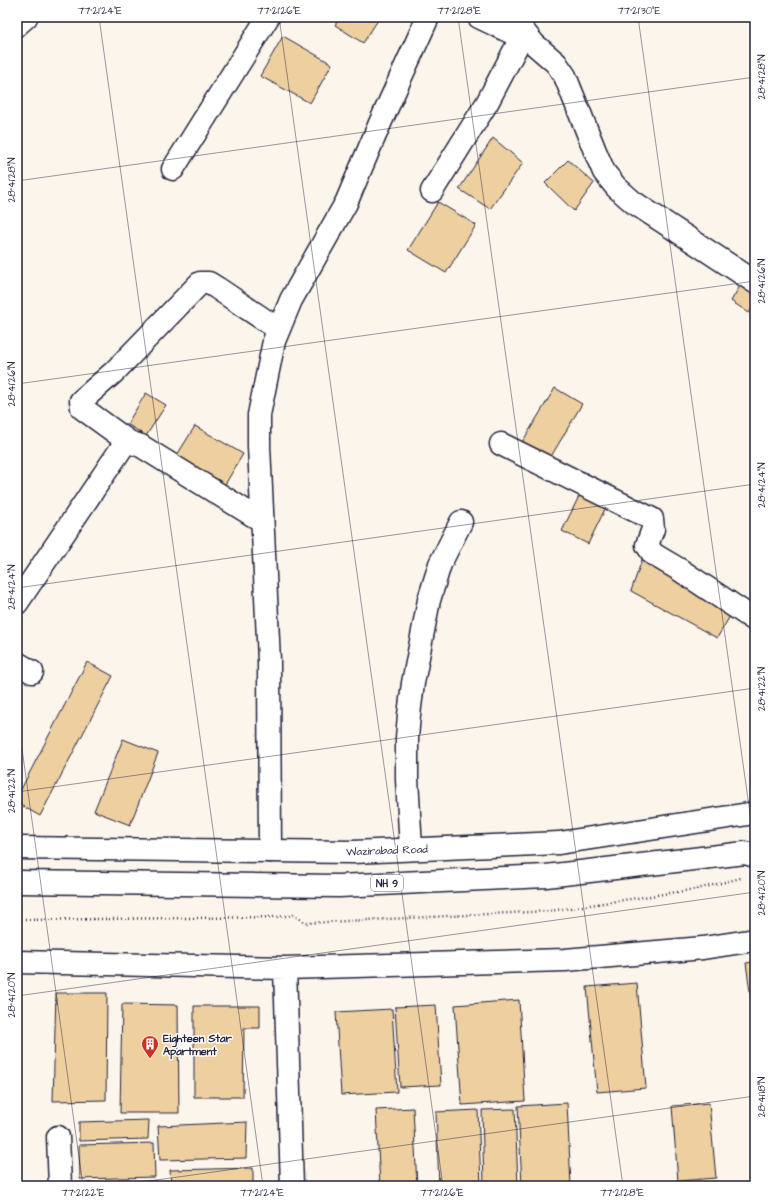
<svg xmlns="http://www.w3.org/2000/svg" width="772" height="1203" font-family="'Architects Daughter',sans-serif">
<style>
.building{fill:#edcfa0;stroke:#22223b}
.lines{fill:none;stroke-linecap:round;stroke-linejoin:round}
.street-casing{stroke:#22223b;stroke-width:25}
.highway-casing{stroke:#22223b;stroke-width:25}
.path{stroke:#22223b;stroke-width:2.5;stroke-dasharray:1 3;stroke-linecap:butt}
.street{stroke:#fff;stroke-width:22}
.highway{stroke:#fff;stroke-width:22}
.ticks{fill:none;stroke:#22223b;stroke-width:1;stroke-opacity:0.45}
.labels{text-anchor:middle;stroke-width:3;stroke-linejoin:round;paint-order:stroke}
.shield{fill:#fff;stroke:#646476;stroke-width:1}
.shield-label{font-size:10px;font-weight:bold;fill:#22223b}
.street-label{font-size:11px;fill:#22223b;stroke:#fff}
.poi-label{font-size:11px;font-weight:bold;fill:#22223b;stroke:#fff;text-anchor:start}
.neatline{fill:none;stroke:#22223b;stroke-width:1.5}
.ticks-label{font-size:10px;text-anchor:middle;fill:#22223b}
</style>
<rect width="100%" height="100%" fill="#fbf5ec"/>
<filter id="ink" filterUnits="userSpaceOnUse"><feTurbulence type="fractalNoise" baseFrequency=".025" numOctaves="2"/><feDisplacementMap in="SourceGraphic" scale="8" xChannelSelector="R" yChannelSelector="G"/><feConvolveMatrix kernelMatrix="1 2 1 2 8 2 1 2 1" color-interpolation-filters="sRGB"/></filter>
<g filter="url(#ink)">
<!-- building -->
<path class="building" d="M340,17H380L363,43L335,25Z
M283,36L332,64L310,103L260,76Z
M493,138L523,163L490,209L459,189Z
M568,160L594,183L574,211L545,183Z
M438,202L476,225L446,273L408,250Z
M743,281L755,289V303L749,313L731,301Z
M555,388L582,404L549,460L521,444Z
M146,393L166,405L146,436L127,424Z
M195,426L243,454L223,488L174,460Z
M583,488L609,501L588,544L562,531Z
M643,557L733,611L717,638L631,591Z
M87,662L113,676L40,816L17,803V797Z
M123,739L158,753L130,825L94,811Z
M755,962V1027L746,963Z
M637,983L646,1088L597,1092L587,987Z
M56,993H107L106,1100L53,1101Z
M519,1000L525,1101L462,1105L455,1005Z
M122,1004L178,1005L179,1113H120Z
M436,1005L441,1085L400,1087L395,1007Z
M194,1006H260V1028H244L243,1097H194Z
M392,1009L397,1092L341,1095L336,1012Z
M567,1103L571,1186H522L518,1106Z
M709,1103L716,1178L678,1181L672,1106Z
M413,1108L417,1186H380L376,1110Z
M515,1109L518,1186H484L482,1110Z
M478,1110L481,1186H439L436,1112Z
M149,1120L148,1139L79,1141V1122Z
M247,1122L246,1158L160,1160L158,1126Z
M154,1143L155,1177L80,1179L79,1145Z
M253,1168V1186H171L170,1170Z
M157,1181V1186H85V1183Z"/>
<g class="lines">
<!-- street casing -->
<g class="street-casing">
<path id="street" d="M479,17L527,40
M512,17L534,44L556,63L565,76L595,151L604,172L616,187L633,202L755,282
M17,25L26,17
M173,169L268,17
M432,191L487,103L521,38
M129,442L82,408L81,401L114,372L200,283H209L217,288L278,329
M501,444L652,519L653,529L647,545L653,554L680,570L755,620
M17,603L123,446L129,442L141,446L262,521
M17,663L32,672
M411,849L407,779V738L409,715L413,683L429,600L440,564L461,522
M270,851L269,661L259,446V415L274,341L291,300L346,203L381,121L428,17
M17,962L285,968L565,960L703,948L755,940
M285,968L292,1186
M58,1137L60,1186"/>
</g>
<!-- highway casing -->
<g class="highway-casing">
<path id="highway" d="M17,848L353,852L559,843L755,813
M17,882L339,886L546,876L745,853L755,856"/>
</g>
<!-- path -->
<path class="path" d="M17,920L277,917L293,915L306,923L550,911L697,889L741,878"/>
<!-- street -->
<use href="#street" class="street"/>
<!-- highway -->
<use href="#highway" class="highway"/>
</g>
</g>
<!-- ticks -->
<path class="ticks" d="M99,17L263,1186M279,17L443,1186M458,17L623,1186M638,17L755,849M17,181L755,77M17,384L755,281M17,588L755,484M17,713L83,1186M17,792L755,688M17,996L755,892M114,1186L755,1096"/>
<!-- icons -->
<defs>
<g id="building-pin" transform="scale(0.9)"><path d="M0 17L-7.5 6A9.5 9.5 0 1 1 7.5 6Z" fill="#c8321e" stroke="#fff"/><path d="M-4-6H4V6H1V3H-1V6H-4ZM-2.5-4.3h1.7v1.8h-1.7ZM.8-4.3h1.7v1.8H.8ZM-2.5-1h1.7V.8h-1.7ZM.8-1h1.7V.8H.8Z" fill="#fff"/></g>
</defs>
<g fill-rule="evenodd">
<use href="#building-pin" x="150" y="1044"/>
</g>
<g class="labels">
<!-- shield labels -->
<rect class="shield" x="371" y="875" width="32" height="16" rx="3"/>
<g class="shield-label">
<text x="387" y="887">NH 9</text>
</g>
<!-- street labels -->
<g class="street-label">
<text transform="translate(387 850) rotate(-2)" y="4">Wazirabad Road</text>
</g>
<!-- poi labels -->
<g class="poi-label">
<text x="163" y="1042">Eighteen Star<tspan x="163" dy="13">Apartment</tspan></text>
</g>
</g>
<!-- margin -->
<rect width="772" height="1203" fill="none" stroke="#fff" stroke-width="44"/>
<rect x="22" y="22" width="728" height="1159" class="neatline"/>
<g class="ticks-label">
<text x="100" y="14">77°21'24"E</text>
<text x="279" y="14">77°21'26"E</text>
<text x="459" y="14">77°21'28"E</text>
<text x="639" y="14">77°21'30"E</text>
<text transform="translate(761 77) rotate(-90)" y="4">28°41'28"N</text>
<text transform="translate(11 180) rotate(-90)" y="4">28°41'28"N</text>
<text transform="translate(761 281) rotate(-90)" y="4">28°41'26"N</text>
<text transform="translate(11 384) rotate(-90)" y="4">28°41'26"N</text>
<text transform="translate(761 485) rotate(-90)" y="4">28°41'24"N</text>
<text transform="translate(11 587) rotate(-90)" y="4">28°41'24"N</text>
<text transform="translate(761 689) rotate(-90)" y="4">28°41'22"N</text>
<text transform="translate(11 791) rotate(-90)" y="4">28°41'22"N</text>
<text transform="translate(761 893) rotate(-90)" y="4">28°41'20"N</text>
<text transform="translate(11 995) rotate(-90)" y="4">28°41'20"N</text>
<text transform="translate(761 1097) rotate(-90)" y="4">28°41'18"N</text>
<text x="83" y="1196">77°21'22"E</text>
<text x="262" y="1196">77°21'24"E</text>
<text x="442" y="1196">77°21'26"E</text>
<text x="622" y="1196">77°21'28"E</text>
</g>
</svg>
